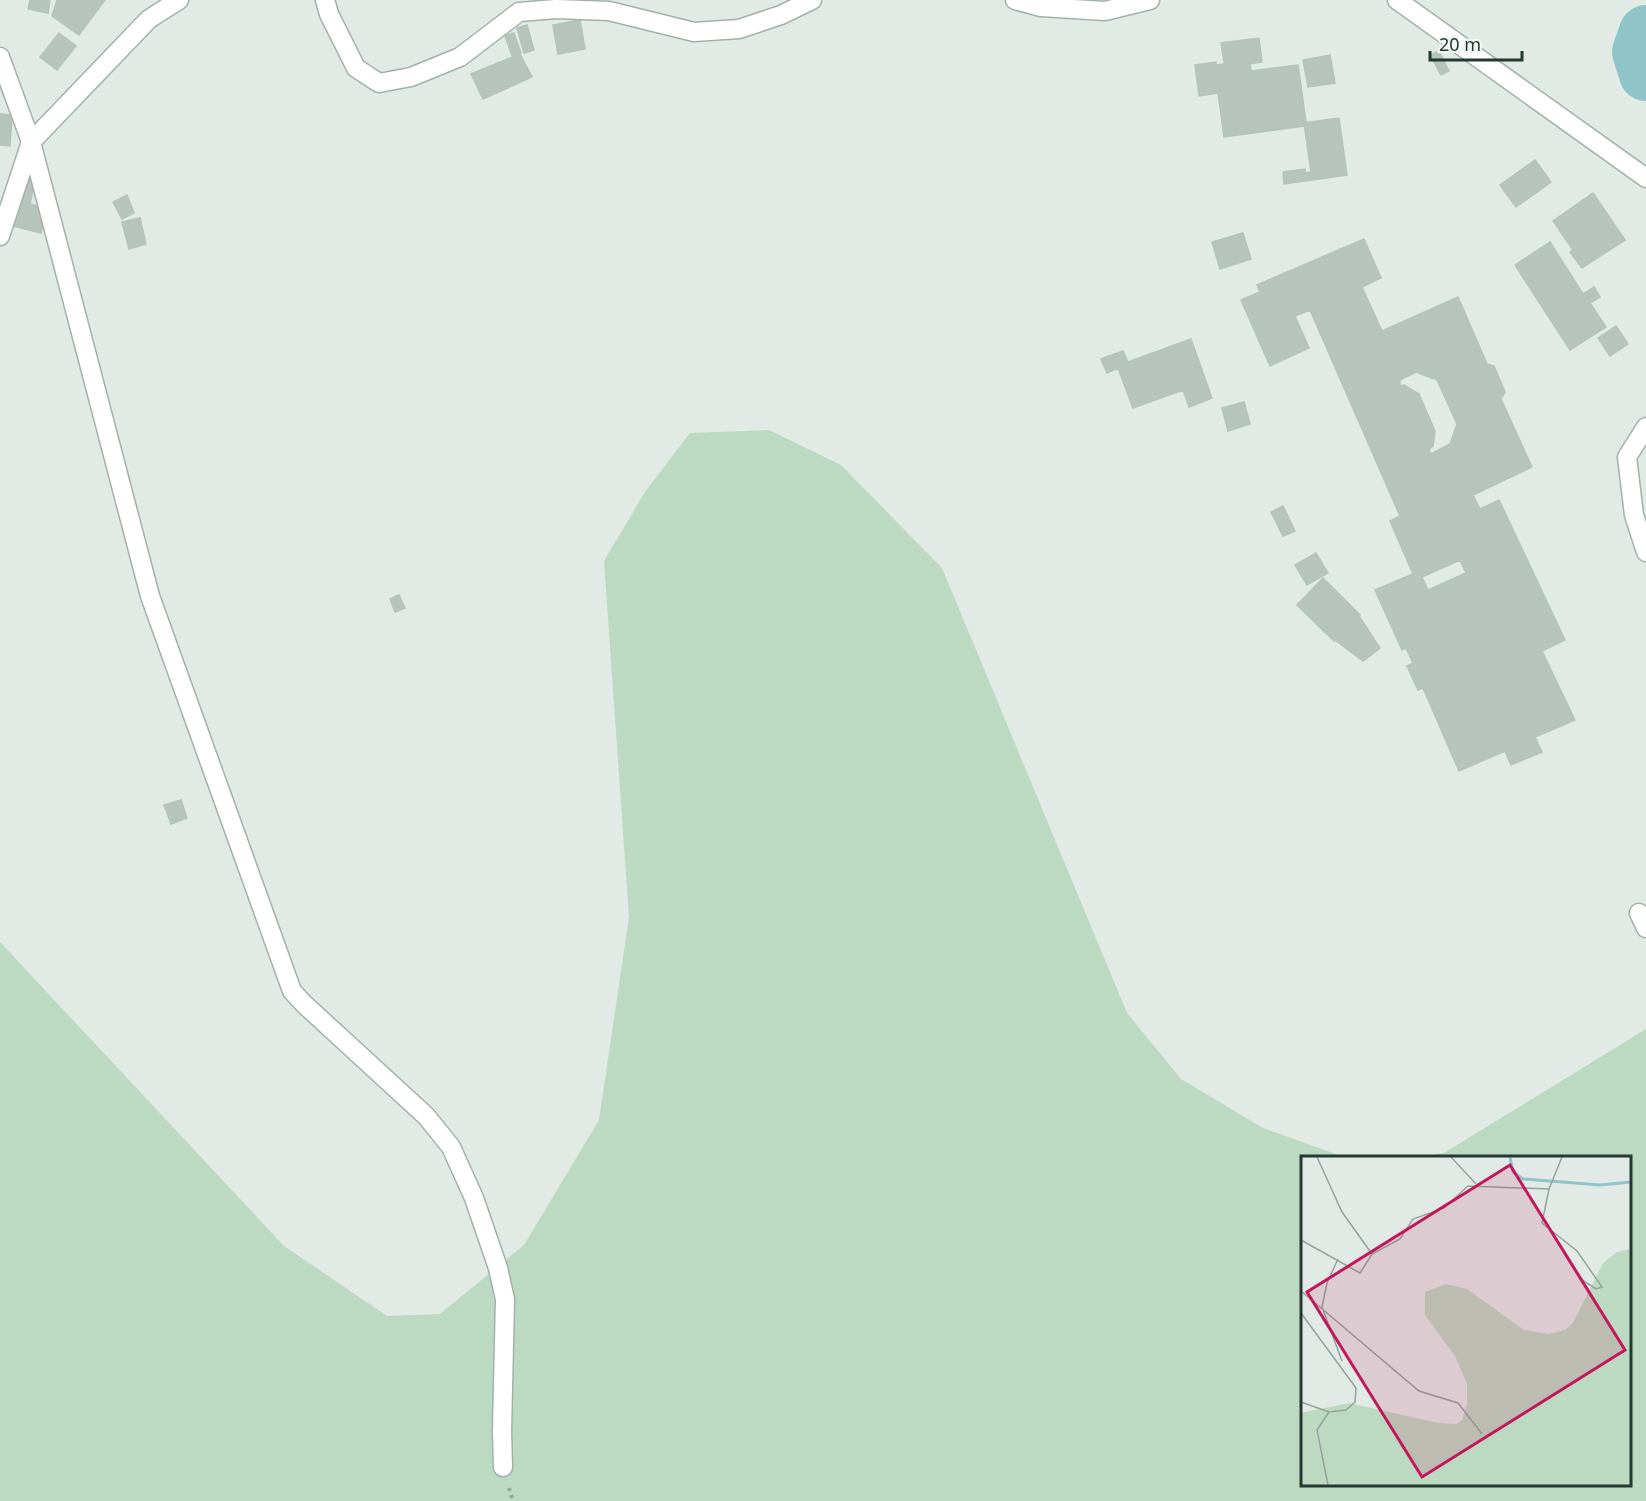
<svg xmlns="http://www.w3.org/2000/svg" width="1646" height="1501" font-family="'Noto Sans',sans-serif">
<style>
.green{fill:#bcd9c2}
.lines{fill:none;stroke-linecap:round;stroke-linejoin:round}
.river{stroke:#8fc4c9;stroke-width:54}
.building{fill:#b7c4be;stroke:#b4c3bc;stroke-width:1.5;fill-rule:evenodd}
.street-casing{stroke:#a4b1ab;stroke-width:21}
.path{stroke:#85aa9c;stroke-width:4;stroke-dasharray:3 4.5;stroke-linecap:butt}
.street{stroke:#fff;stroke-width:18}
.inset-river{fill:none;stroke:#8fc4c9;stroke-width:3}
.inset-road{fill:none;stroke:#95a39d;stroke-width:1.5}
.view{fill:#c2185b;fill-opacity:0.15;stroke:#c2185b;stroke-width:3}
.inset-edge{fill:none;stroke:#233931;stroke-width:3}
</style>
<rect width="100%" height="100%" fill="#e1eae5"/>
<!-- green -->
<path class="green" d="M769,430L841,465L942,568L1127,1013L1181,1079L1263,1128L1344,1157L1302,1158V1484H1630V1158L1417,1157L1444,1153L1646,1029V1501H0V942L284,1246L387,1316L440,1314L524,1245L599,1120L629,917L604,561L645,492L690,433Z"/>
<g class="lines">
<!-- river -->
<path class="river" d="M1646,32L1639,52L1646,74"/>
</g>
<!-- building -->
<path class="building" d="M30,0L50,1L48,13L28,9Z
M57,0H105L79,35L52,16Z
M580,20L585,49L558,54L553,25Z
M527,25L534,50L524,53L517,28Z
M59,33L76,46L57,70L40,57Z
M514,33L521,53L512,56L505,36Z
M1259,38L1262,62L1225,68L1221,43Z
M1439,51L1449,71L1441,75L1430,55Z
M520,54L532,77L483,99L471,74Z
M1330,55L1335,83L1308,87L1303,60Z
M1216,62V65L1224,64L1225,68L1250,64L1251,71L1298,65L1306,122L1304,123L1305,126L1224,137L1218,93L1199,96L1195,65Z
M0,114L12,115L10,146L0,145Z
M1339,118L1347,175L1284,184L1283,172L1305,169V173L1311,172L1304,123Z
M1535,160L1551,182L1516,207L1500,185Z
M22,173L36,177L30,204L47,208L41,233L9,225Z
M1593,193L1625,240L1582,268L1570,252L1573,250L1553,221Z
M127,195L134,213L122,219L113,202Z
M140,218L146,244L129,249L122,222Z
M1243,233L1251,259L1220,269L1212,242Z
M1364,239L1381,278L1362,287L1382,331L1458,297L1487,364L1494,366L1505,392L1501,399L1532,467L1473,495L1480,509L1499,500L1565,640L1542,651L1575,720L1535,737L1542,752L1511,765L1505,751L1459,771L1423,688L1418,690L1407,666L1413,663L1406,648L1402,650L1375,590L1413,574L1390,521L1400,516L1310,310L1295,316L1309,348L1270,366L1241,300L1260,292L1257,285ZM1416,372L1437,380L1457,424L1450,444L1431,454L1429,449L1433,446L1435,431L1419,394L1404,385L1400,386V380ZM1460,560L1466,573L1428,590L1422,577Z
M1550,242L1583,294L1594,287L1600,297L1590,303L1606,327L1570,350L1515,265Z
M1616,326L1628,344L1610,356L1598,338Z
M1191,339L1212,398L1189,407L1183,390L1133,408L1118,368L1107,373L1101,359L1123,351L1128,362Z
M1244,402L1250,424L1228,431L1222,408Z
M1283,506L1295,531L1283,536L1271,512Z
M1316,553L1328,573L1307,585L1295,565Z
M1323,578L1360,615L1359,616L1380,648L1363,661L1335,640L1334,641L1297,605Z
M399,595L405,608L395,612L390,599Z
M181,800L187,818L171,824L164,805Z"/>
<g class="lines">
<!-- street casing -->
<g class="street-casing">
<path id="street" d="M325,0L329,14L356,68L379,83L411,77L460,57L519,12L556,9L609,11L694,32L739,29L781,15L812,0
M1015,0L1041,7L1105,11L1150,0
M1397,0L1646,178
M0,57L31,142L150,596L292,991L304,1004L426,1116L451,1147L474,1198L498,1268L505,1299L502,1431L503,1467
M0,236L31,142L149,19L179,0
M1646,427L1627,457L1634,515L1646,552
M1639,913L1646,928"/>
</g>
<!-- path -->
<path class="path" d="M509,1488L513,1501"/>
<!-- street -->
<use href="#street" class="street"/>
</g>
<!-- overview -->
<g transform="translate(1301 1156)">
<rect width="330" height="330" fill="#e1eae5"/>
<path d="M330,93V329H0V257L48,247L137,267L155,268L161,264L166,249V228L154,200L124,159V136L145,128L166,133L223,174L248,178L264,174L272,167L302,107L316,96Z" fill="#bcd9c2"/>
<path class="inset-river" d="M209,1L212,16L222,23L299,29L330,26"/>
<path class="inset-road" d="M16,1L41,56L71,98M150,1L175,28M261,1L248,33L241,67L276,95L301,131L295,133L278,122M0,84L59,117L71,98L99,83L112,63L143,52L167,30L248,33M37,103L26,127L21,151L41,205M0,135L118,235L157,247L181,278M0,157L55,232L54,246L45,254L28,256L16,274L27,329M0,246L28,256"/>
<path class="view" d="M209,9L324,194L121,321L6,136Z"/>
<rect width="330" height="330" class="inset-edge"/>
</g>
<!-- scale -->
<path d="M1430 51v9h92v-9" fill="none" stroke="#233931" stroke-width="3"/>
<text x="1439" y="51" font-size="18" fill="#233931" stroke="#f1f7f4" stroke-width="4.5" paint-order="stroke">20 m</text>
</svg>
